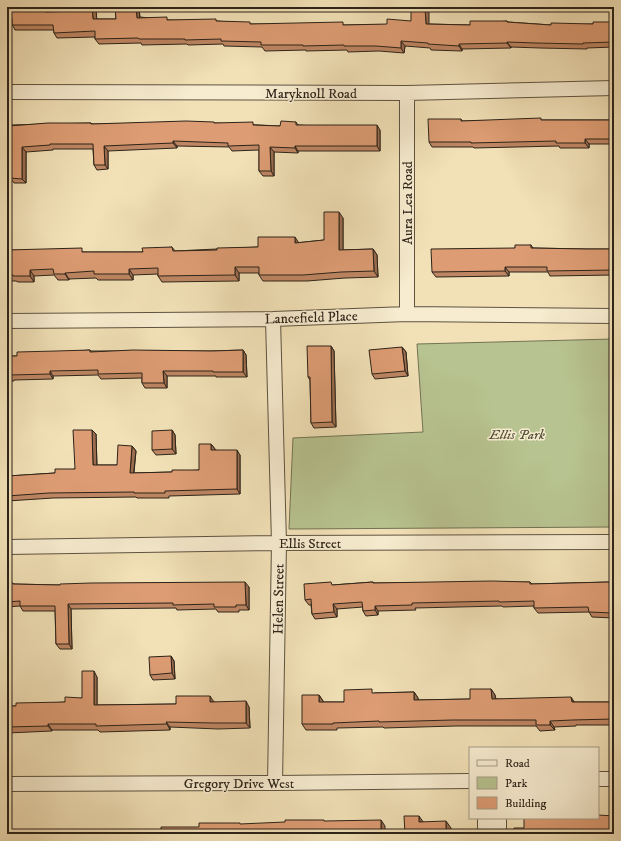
<svg xmlns="http://www.w3.org/2000/svg" width="621" height="841" font-family="'IM FELL DW Pica',serif">
<style>
.green{fill:#b7c390;stroke:#727354}
.lines{fill:none;stroke-linecap:round;stroke-linejoin:round}
.minor-casing{stroke:#5e5240;stroke-width:16}
.minor{stroke:#f7ecd0;stroke-width:14}
.wall{fill:#be8663;stroke:#2c2319}
.shaded-wall{fill:#9b6d50;stroke:#2c2319}
.building{fill:#dd9c73;stroke:#2c2319}
.labels{text-anchor:middle;stroke-width:3;stroke-linejoin:round;paint-order:stroke}
.street-label{font-size:14px;fill:#2c2319;stroke:#f7ecd0}
.park-label{font-size:14px;font-style:italic;fill:#56533d;stroke:#f7ecd0}
</style>
<rect width="100%" height="100%" fill="#f2e1b7"/>
<filter id="stains"><feTurbulence type="fractalNoise" baseFrequency=".005" numOctaves="4"/><feColorMatrix values="0 0 0 0 .2 0 0 0 0 .09 0 0 0 0 .02 0 0 0 .5 -.17"/></filter>
<radialGradient id="worn" r=".72"><stop offset=".6" stop-color="#630" stop-opacity="0"/><stop offset="1" stop-color="#630" stop-opacity=".3"/></radialGradient>
<!-- green -->
<path class="green" d="M614,339V527L289,529L293,438L423,432L417,344Z"/>
<g class="lines">
<!-- minor casing -->
<g class="minor-casing">
<path id="minor" d="M7,92L407,93L614,88
M407,314V93
M273,319L279,543L275,783
M7,321L273,319L407,314L614,316
M7,547L279,543L614,542
M598,779H614
M7,784L275,783L470,781
M485,818V834
M499,818V834"/>
</g>
<!-- minor -->
<use href="#minor" class="minor"/>
</g>
<!-- wall -->
<path class="wall" d="M7,7L49,11V12L73,11V7H96V19H116L115,7H139L140,17L169,20L217,21L251,24L345,25L429,24L470,25L507,21L508,22L551,25L593,24L614,22V47L587,48V49L540,48L511,47V48L462,49V51L431,50L430,48L405,46L404,53L379,51L348,52L347,50L306,51V50L265,51L262,47L224,46L223,44L188,45L187,44L142,45L141,43L99,44L95,39V37L57,38L54,33V30H15L12,24H7Z
M461,119L462,121L542,120H614V144H589V148H560L559,146L474,148L473,147H432L429,142Z
M296,122L298,125L380,130V151H298V153L274,152V176H263L259,171V150L232,151L229,147L177,146V148L108,151V169L97,170L94,165L93,149H53V150L26,152V183H14L10,178V150H7V124L10,125L91,123L92,124L215,123L280,126Z
M343,218V250L373,249L377,255L378,277L346,278H345L307,281H263L259,275V273H239V281L162,282L158,276V274L133,275V280H98L96,278L69,279V280H58L54,275L34,276V282H18L16,281H7V250L85,252H143L172,247L175,251L258,247L324,240Z
M531,245L533,248L587,249H614V275L550,276L548,272H509V276L436,277L432,272L515,248Z
M331,346L334,351L336,427L314,428L311,423L310,380L308,377Z
M402,347L406,352L408,376L375,379L372,374Z
M90,350L91,351H212L243,350L246,355L247,377H216V376H167V388H145L142,383V378L101,379L98,375L53,376V379L14,380V381H7V356H17Z
M172,430L175,435L176,454L156,455L152,450Z
M96,434L97,465H117L132,446L136,451L134,473L172,472L199,470L211,444L215,449V450L240,455V494L169,496V498H137L136,497L53,498L7,501V472L9,476L55,473L75,469Z
M373,582L374,583L530,582L532,584L609,582L611,585L614,618L592,617L589,612L538,613L534,608V606L503,607L502,606L415,608L416,610L378,611V615L366,616L363,611V607L337,609V617L315,619L312,614L311,605H309L305,600L333,585Z
M7,583L14,584L60,585L249,587V610H239V612H218L216,609L177,610L176,608L71,609L72,649H60L56,644L55,611H23L20,606L7,607Z
M171,656L174,661L175,679L153,680L150,675Z
M97,677V705L176,704L214,702L249,707L250,728L218,729L170,727V730L100,732L98,730H52V731L7,733V706H16L65,702L82,698Z
M491,689L495,695L496,699L575,702H614V725H576V726L554,727L555,730L540,731L536,726H456L384,728L383,727L337,728V730H306L302,724L319,695L323,701V702H344L375,693L414,692L418,698V700L470,699Z"/>
<!-- shaded-wall -->
<path class="shaded-wall" d="M46,7L49,11V17L46,12Z
M92,7H96L97,24L93,19Z
M136,7H139L140,23L137,18Z
M425,7H429V29L426,24Z
M401,41L405,46L404,53L401,48Z
M507,42L511,47V48L507,43Z
M459,44L462,49V51L459,46Z
M377,125L380,130V151L377,146Z
M585,139L589,144V148L585,143Z
M173,141L177,146V148L173,143Z
M104,146L108,151V169L105,165Z
M295,146L298,151V153L295,148Z
M22,147L26,152V183L22,179Z
M270,147L274,152V176L271,171Z
M339,212L343,218V256L339,250Z
M295,237L299,243H295Z
M373,249L377,255L378,277L374,271Z
M235,267L239,273V281L235,275Z
M505,267L509,272V276L505,271Z
M129,269L133,275V280L129,274Z
M30,270L34,276V282L30,276Z
M65,273L69,279V280L65,274Z
M331,346L334,351L336,427L332,422Z
M402,347L406,352L408,376L405,371Z
M243,350L246,355L247,377L243,372Z
M50,371L53,376V379L50,374Z
M163,371L167,376V388L164,383Z
M92,430L96,434L97,470L93,465Z
M172,430L175,435L176,454L172,449Z
M211,444L215,449V455L211,450Z
M132,446L136,451L133,478L130,473Z
M237,450L240,455V494L237,489Z
M245,582L249,587V610L246,605Z
M68,604L71,609L72,649L69,644Z
M333,604L337,609V617L334,612Z
M375,606L378,611V615L375,610Z
M171,656L174,661L175,679L172,673Z
M94,671L97,677V711L94,705Z
M491,689L495,695L496,705L492,699Z
M414,692L418,698V706L414,700Z
M319,695L323,701L324,708L319,702Z
M210,696L214,702H210Z
M571,697L575,703L572,702Z
M246,701L249,707L250,728L246,723Z
M550,721L554,727L555,730L550,725Z
M166,722L170,727V730Z
M48,724L52,730V731L48,726Z
M419,816L424,823L419,822Z
M381,820L385,826V834H381Z
M446,821L451,828V834H446Z"/>
<!-- building -->
<path class="building" d="M7,7H46V12L73,11V7H92L93,19H116L115,7H136L137,18L167,17V20L216,19V21L250,22V24L343,22V25L387,24V19L411,21V7H425L426,24L470,25V21H507V22L551,25V23L593,24V22H614V42L583,43V44L536,43L507,42V43L459,44V46L428,44V43L401,41V48L376,46H344V45L303,46V45H261V42L221,41V39L185,40V39H139L138,38L95,39V31L54,33L53,25H12V19H7Z
M541,118V120H614V139H585V143H556V141L471,143V142H429L428,119H461V121Z
M186,121L214,122V123L253,122V125L280,126L281,121L296,122V125H377V146H295V148L270,147L271,171H259V145L228,146V143L173,141V143L104,146L105,165H94L93,144H50V145L22,147V179L10,178L11,145H7V124H9V126L48,123H91V124Z
M324,212H339V250L373,249L374,271L341,272L303,275H259V267H235V275L158,276V268L129,269V274H94V271L65,273V274H54L53,269L30,270V276H13V275H7V250L82,248V252H143L142,248L172,247L173,251L217,250V248L258,247V237H295V243L324,240Z
M515,245H531V248L586,249H614V270L547,271V267H505V271L432,272L431,249L515,248Z
M307,346H331L332,422L311,423L310,377H308Z
M402,347L405,371L372,374L369,350Z
M90,350V352L133,350L212,351L243,350V372H213V371H163L164,383H142V373L98,374V370L50,371V374L10,375V376H7V356H17V352L56,351Z
M73,430H92L93,465H117L118,445L132,446L130,473L172,472V470H199V444H211V450H237V489L165,491V493H134V492L49,493L7,496V476L55,473V469H75Z
M172,430V449L152,450V431Z
M492,581L530,582V584L609,582L610,585H614V626L613,613L589,612L588,607L534,608V601L499,602V601L412,603V605L375,606V610L363,611L362,602L333,604L334,612L312,614L311,599L305,600L304,584L331,582L332,585L373,582V583Z
M245,582L246,605H236V607H214V604L173,605V603L68,604L69,644H56L55,606H20V601L7,602V583H13V584L60,585V584L91,583Z
M171,656L172,673L150,675L149,657Z
M82,671H94V705L176,704V696H210V702L246,701V723H214L166,722L167,724L96,726V724H48V726L7,727V706H16V703L65,702V697L82,698Z
M372,689V693L414,692V700L470,699V689H491L492,699L571,697L572,702H614V719L572,720L550,721V725H536V720H452L379,722V721L333,723V724H302V695H319V702H344V690Z
M598,815L614,816V834H514V828H524V818H598Z
M404,816H419V822L446,821V834H405Z
M285,820H324V821L381,820V834H161V827H199V823H240V824L285,822Z"/>
<g class="labels">
<!-- street labels -->
<g class="street-label">
<text x="311" y="98">Maryknoll Road</text>
<text transform="translate(407 203) rotate(-90)" y="5">Aura Lea Road</text>
<text transform="translate(311 317) rotate(-2)" y="5">Lancefield Place</text>
<text x="310" y="548">Ellis Street</text>
<text transform="translate(278 599) rotate(-89)" y="5">Helen Street</text>
<text x="239" y="788">Gregory Drive West</text>
</g>
<!-- park labels -->
<g class="park-label">
<text x="517" y="439">Ellis Park</text>
</g>
</g>
<!-- margin -->
<rect width="621" height="841" fill="none" stroke="#f2e1b7" stroke-width="24"/>
<rect x="8" y="8" width="605" height="825" fill="none" stroke="#2c2319" stroke-width="2"/>
<rect x="12" y="12" width="597" height="817" fill="none" stroke="#2c2319"/>
<!-- legend -->
<rect x="469" y="747" width="130" height="72" fill="#f7ecd0" stroke="#a69c87"/>
<rect x="477" y="760" width="20" height="6" fill="#f7ecd0" stroke="#a69c87"/>
<text x="505" y="767" font-size="12" fill="#2c2319">Road</text>
<rect x="477" y="777" width="20" height="12" fill="#b7c390" stroke="#a69c87"/>
<text x="505" y="787" font-size="12" fill="#2c2319">Park</text>
<rect x="477" y="797" width="20" height="12" fill="#dd9c73" stroke="#a69c87"/>
<text x="505" y="807" font-size="12" fill="#2c2319">Building</text>
<rect width="100%" height="100%" filter="url(#stains)"/>
<rect width="100%" height="100%" fill="url(#worn)"/>
</svg>
